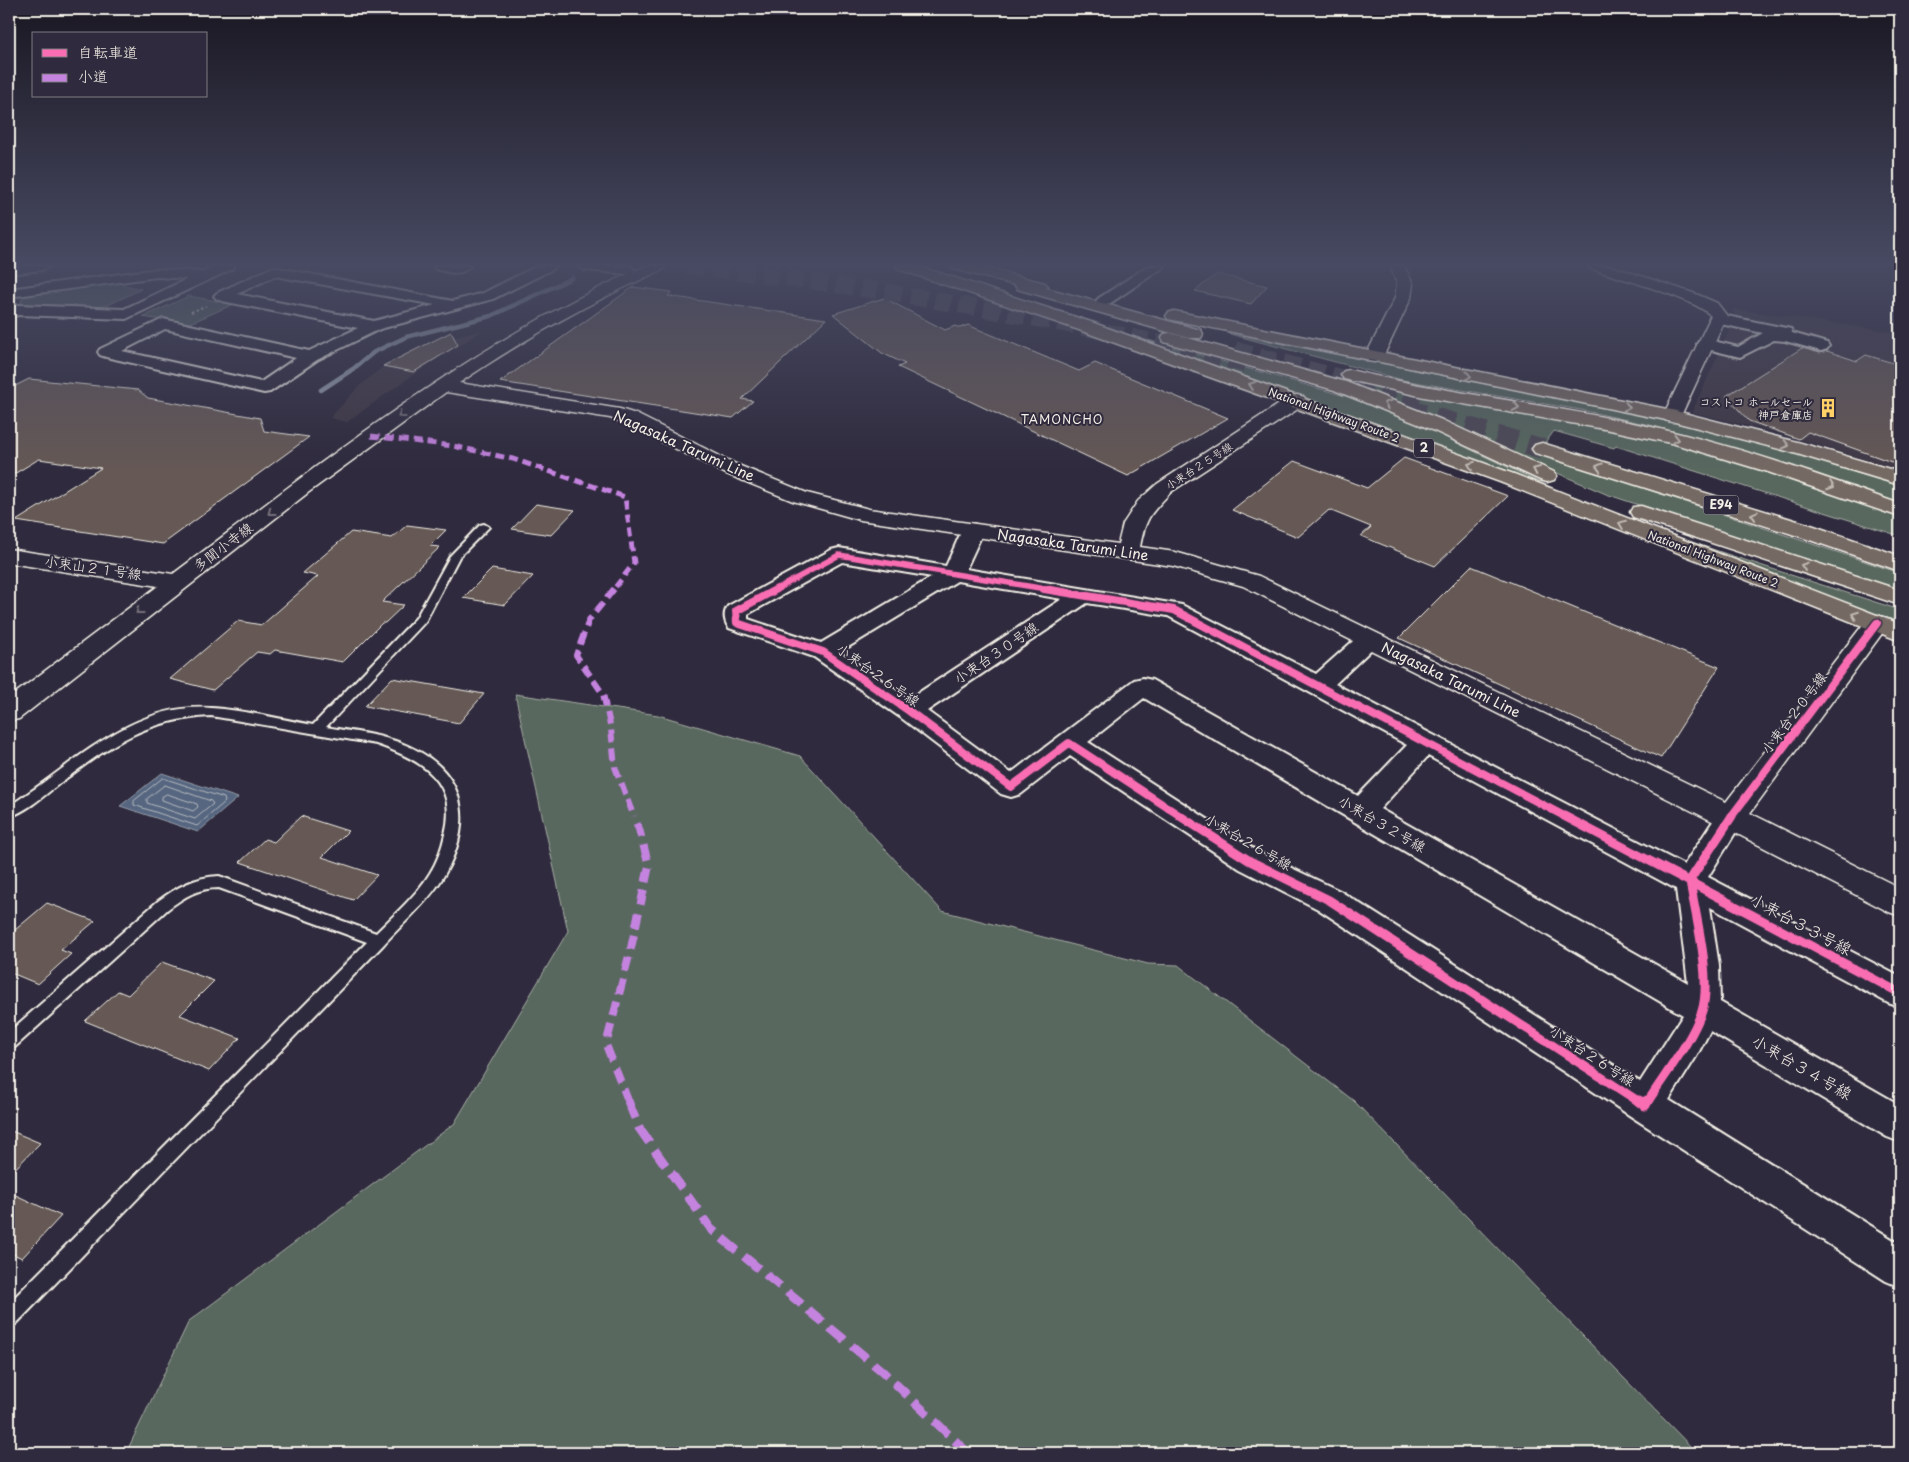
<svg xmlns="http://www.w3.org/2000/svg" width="1909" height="1462" font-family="'Playpen Sans','Klee One',sans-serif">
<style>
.built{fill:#3f3844}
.green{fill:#59685f;stroke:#a6aca4}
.water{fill:#566680;stroke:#959eaa}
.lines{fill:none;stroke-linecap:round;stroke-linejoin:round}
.shore{stroke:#b5b9be;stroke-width:1}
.stream{stroke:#959eaa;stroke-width:4.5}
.building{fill:#655954;stroke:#f4f1e8}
.highway-tunnel-far1{stroke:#4d4857;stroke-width:17;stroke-dasharray:17 8;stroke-linecap:butt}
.highway-tunnel{stroke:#4d4857;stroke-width:21;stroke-dasharray:21 11;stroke-linecap:butt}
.lane-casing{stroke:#f4f1e8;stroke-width:4}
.street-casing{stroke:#f4f1e8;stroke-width:4}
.secondary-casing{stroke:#f4f1e8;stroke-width:3}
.highway-casing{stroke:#f4f1e8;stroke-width:3}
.path{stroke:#f4f1e8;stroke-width:2;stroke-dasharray:2.5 2.5;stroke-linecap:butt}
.lane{fill:#2f2a3d;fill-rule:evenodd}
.street{fill:#2f2a3d;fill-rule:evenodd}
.secondary{fill:#2f2a3d;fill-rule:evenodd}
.highway{fill:#756964;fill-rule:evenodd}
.quiet-far3{stroke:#c483df;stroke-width:5;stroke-dasharray:9 5;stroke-linecap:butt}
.quiet-far2{stroke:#c483df;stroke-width:6;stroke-dasharray:12 6;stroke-linecap:butt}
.quiet-far1{stroke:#c483df;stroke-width:8;stroke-dasharray:15 8;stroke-linecap:butt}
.quiet{stroke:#c483df;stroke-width:9;stroke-dasharray:19 9;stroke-linecap:butt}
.cycleway-far3-casing{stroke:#2f2a3d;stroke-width:8}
.cycleway-far2-casing{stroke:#2f2a3d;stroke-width:11}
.cycleway-far1-casing{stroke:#2f2a3d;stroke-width:12}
.cycleway-casing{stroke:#2f2a3d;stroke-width:14}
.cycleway-far3{stroke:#f96db3;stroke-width:5.5}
.cycleway-far2{stroke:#f96db3;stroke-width:8}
.cycleway-far1{stroke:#f96db3;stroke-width:9}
.cycleway{stroke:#f96db3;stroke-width:11}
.oneway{stroke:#c1bbb3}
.oneway2{stroke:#747079}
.labels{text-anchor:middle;stroke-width:4;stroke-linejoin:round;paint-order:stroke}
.far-poi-label{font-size:11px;font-weight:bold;fill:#f4f1e8;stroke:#2f2a3d;text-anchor:end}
.far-street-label{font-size:11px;fill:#f4f1e8;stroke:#2f2a3d}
.far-neighbourhood-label{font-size:12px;letter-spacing:1px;fill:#f4f1e8;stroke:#2f2a3d}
.shield{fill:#2f2a3d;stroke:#b9b5b5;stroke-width:1}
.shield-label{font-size:12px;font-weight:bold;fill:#f4f1e8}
.street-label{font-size:14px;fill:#f4f1e8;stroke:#2f2a3d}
.near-street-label{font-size:16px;fill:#f4f1e8;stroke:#2f2a3d}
</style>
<rect width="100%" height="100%" fill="#2f2a3d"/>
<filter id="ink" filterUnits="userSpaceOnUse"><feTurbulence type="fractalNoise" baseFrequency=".02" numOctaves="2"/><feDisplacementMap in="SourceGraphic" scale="10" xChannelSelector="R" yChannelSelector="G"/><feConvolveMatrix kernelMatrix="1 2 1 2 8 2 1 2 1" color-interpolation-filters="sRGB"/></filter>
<g filter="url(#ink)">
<!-- built -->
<path class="built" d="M1731,309L1900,333V470L1785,435L1692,412L1736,316Z
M484,330L417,372L347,422L330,418L358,387L384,366L399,358L438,339Z"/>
<!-- green -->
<path class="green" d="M119,280L124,285L141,289L100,309L20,307L23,293Z
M189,296L234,304L188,324L143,317Z
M1226,333L1644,415L1814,458L1900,486V505L1832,479L1748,452L1650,425L1581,410L1403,380Z
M1141,338L1366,402L1392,412C1469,448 1544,487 1623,517C1714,552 1808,580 1900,610V626Z
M1372,385C1458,401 1544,414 1629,432C1722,453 1812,484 1900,518V536L1616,446L1614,448L1554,431L1538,453L1900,573V592L1606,494L1367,391Z
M515,694L658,715L800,756L942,911L1148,964L1178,965L1354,1101L1697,1453H126L189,1321L454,1124L568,931Z"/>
<!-- water -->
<path class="water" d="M162,773L238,798L198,832L120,806Z"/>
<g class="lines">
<!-- shore -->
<path class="shore" d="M163,778L224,798L225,802L197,826L134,805V801Z
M165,785L211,801L213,804L195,819L147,803V799Z
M167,794L197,804L198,807L193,811L162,800V797Z"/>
<!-- stream -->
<path class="stream" d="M321,390L353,369L374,352L406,337L491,316L572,278"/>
</g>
<!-- building -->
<path class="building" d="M1217,274L1267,286L1251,304L1195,291Z
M633,287L672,292L668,296L826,319L742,399L753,401L733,418L500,382Z
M884,298L945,330L955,326L960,328L968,325L1079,371L1095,363L1228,418L1128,476L898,367L905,364L882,353L833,314Z
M451,332L458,345L414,372L383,366Z
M1802,348L1820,353L1827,351L1857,361L1866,355L1900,365V465L1808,432L1799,439L1749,421L1726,396Z
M29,379L138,390L148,398L260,418L264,431L309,437L163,544L16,521L101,468L39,459L9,477V389Z
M1404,458L1508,496L1435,566L1361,536L1371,527L1329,510L1298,537L1232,510L1294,461L1367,488Z
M536,504L575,510L551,535L512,529Z
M407,525L446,530L430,546L440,547L382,602L404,605L385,623H382L343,662L275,650L270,654L257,652L213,690L170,679L238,621L262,625L318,576L303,573L351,532L392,538Z
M1471,566L1719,667L1661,758L1399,638Z
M492,569L533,576L505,605L463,598Z
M392,678L484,694L459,723L365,706Z
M301,816L348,831L322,857L377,875L353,900L240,862L265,839L274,842Z
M47,903L95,921L61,950L71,954L38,984L9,972V935Z
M162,962L214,981L180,1015L240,1038L209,1071L85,1021L118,991L128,995Z
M9,1130L40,1143L9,1175Z
M9,1192L61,1216L22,1258L9,1252Z"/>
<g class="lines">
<!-- highway-tunnel-far1 -->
<path class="highway-tunnel-far1" d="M687,266C777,275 867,288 956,304C1056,321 1154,340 1252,366
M1235,350L1428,401
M1402,408L1408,410"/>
<!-- highway-tunnel -->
<path class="highway-tunnel" d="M1404,409L1542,449"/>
<!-- lane casing -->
<g class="lane-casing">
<path id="lane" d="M484,524L489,527L459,557L425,622L326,727C353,732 382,734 408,746C470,773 474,828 440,882C425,905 403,923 384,944L16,1324L9,1327V1303L367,942L219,888C198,888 184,897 168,909L15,1047L9,1049V1032L158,901C177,887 195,877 219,876L376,933C395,914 416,896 430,873C437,862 442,848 445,834C459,781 420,759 376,744L211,716C143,720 113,744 60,783C45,795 27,811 9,817V806C72,767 130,702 211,708C245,710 280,719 313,725L416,618L450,556L480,525Z"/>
</g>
<!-- street casing -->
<g class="street-casing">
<path id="street" d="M9,266H49L42,270L9,274Z
M215,266H234L232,269L126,319L18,315L9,317V307L18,305L124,309L187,279L157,277L9,297V289L157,269L204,272Z
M434,266H470C461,277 448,272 436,269Z
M537,266H555L553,269L493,299L380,329L317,360L270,392L264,393L106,357L100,355L98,352L100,349L163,319L309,351L358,328L222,301L217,299L214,296L217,293L273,267L453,301L483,293ZM275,276L435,305L374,321L237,294ZM165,329L296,358L261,382L122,351Z
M578,266H630L635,270L633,273L628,274L585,270Z
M1148,266H1165L1109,304H1099L1096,301L1099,298Z
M1717,314L1791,329L1792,333L1827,343L1829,346L1827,349L1821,351L1785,341L1774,340L1740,357L1699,347L1697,344L1699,341L1705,339L1738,347L1763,333L1711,322L1709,319L1711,316Z
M973,524L980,526L984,530L966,569L1182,605L1316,674L1361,634L1369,631L1377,634L1381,639L1377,644L1335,684L1684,865L1721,809L1731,806L1741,809L1745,817L1708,877L1900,977V1007L1888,1003L1710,907L1719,966L1720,1002L1900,1105V1142L1887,1137L1710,1031L1696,1057L1669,1100L1900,1244V1287L1886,1281L1632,1117L1318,909L1240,869L1070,756L1021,794L1011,797L1001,794L900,717L814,657L729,628C724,621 723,613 728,606L831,550L839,548L946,566L962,530L966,526ZM842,562L932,577L821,643L748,619V614ZM957,581L1062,599L909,699L840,652ZM1087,603L1168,616L1407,745L1358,796L1152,680L1143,678L1134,680L1011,773L927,711ZM1144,698L1683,1015L1640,1082L1340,891L1260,853L1088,742ZM1428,756L1676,889L1688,983L1380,809Z"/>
</g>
<!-- secondary casing -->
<g class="secondary-casing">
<path id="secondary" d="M646,266H666L664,269C592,301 524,339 459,383L620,409L636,414L738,465L807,493L869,509L1118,544L1123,524L1138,501L1157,484L1290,397L1297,395L1304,397L1306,401L1304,405L1171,492C1150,514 1146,517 1140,547L1175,552L1259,576L1726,802L1868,618L1877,615L1886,618L1889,623L1886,628L1750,813L1900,888V916L1889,912L1720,825L1243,586L1173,566L860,520L793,501L724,473L622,422L610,418L446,392L309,492L19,719L9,721V698L158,586L9,563V549L173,574C324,461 472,342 646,266Z
M1390,266H1404L1413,284L1411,298L1383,357L1380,361L1374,362L1368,361L1365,357L1395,298L1397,284Z
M1589,266H1611L1696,294L1717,303L1727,316L1679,420L1672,422L1665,420L1663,416L1711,316C1697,299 1616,277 1591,269Z"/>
</g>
<!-- highway casing -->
<g class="highway-casing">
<path id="highway" d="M896,266H918L1091,322L1514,474L1900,624V641L1500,482L1079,330L898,269Z
M951,266H977L1045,283L1048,286L1046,288L1201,330L1203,334L1201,338H1189L1017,289L1015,285L953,269Z
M1174,311L1672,410L1801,443L1900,472V485L1787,451L1671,421L1168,319L1166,316L1168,313Z
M1170,333L1346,382L1442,420L1554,472L1557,476L1554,480L1547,482L1540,480L1428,428L1334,390L1164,342L1162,338L1164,334Z
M1350,370C1448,394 1549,404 1647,426C1734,445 1817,474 1900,504V517L1768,472L1675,444L1610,430L1424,397L1344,379L1341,375L1344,371Z
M1542,443L1814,526L1900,556V571L1798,536L1535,453L1532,449L1535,445Z
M1641,506L1900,590V605L1633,517L1630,512L1633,507Z"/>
</g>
<!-- path -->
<path class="path" d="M191,312L206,306"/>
<!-- lane -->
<use href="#lane" class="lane"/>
<!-- street -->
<use href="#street" class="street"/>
<!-- secondary -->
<use href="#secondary" class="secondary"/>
<!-- highway -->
<use href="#highway" class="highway"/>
<!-- quiet-far3 -->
<path class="quiet-far3" d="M371,436L453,446L513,459L625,497L634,563L613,590"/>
<!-- quiet-far2 -->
<path class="quiet-far2" d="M614,589L589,620L576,655L603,694L611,729L615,767L634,817"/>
<!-- quiet-far1 -->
<path class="quiet-far1" d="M629,1103L606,1045L631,948L649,866L639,829L633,816"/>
<!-- quiet -->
<path class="quiet" d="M628,1101L639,1128L711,1229L882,1371L968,1453"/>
<!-- cycleway-far3 casing -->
<g class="cycleway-far3-casing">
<path id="cycleway-far3" d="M775,590L839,555L1052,590"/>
</g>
<!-- cycleway-far2 casing -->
<g class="cycleway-far2-casing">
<path id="cycleway-far2" d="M777,589L736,611L737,623L823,652L909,711L1011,787L1069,743L1182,817
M1044,589L1174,610L1566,817
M1731,817L1877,623"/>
</g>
<!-- cycleway-far1 casing -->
<g class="cycleway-far1-casing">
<path id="cycleway-far1" d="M1180,816L1250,861L1329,900L1641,1103
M1564,816L1690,882
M1690,882L1900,993
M1690,882V880L1732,816
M1647,1103C1665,1074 1690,1044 1702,1011C1712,979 1696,917 1690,882"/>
</g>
<!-- cycleway casing -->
<g class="cycleway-casing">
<path id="cycleway" d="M1639,1101L1645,1105L1647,1101"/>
</g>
<!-- cycleway-far3 -->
<use href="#cycleway-far3" class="cycleway-far3"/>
<!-- cycleway-far2 -->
<use href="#cycleway-far2" class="cycleway-far2"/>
<!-- cycleway-far1 -->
<use href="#cycleway-far1" class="cycleway-far1"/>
<!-- cycleway -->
<use href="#cycleway" class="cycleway"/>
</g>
<!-- one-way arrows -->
<defs><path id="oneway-chevron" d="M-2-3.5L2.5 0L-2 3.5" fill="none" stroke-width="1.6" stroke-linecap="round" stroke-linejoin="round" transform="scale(1.25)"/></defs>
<g class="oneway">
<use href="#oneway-chevron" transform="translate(1468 376) rotate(11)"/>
<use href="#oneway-chevron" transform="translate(1252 385) rotate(-160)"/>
<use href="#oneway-chevron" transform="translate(1387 404) rotate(-158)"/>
<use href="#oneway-chevron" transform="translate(1516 407) rotate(10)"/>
<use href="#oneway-chevron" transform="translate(1627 407) rotate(12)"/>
<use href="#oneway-chevron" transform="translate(1676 439) rotate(14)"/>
<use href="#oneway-chevron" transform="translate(1786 445) rotate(14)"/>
<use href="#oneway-chevron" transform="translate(1471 465) rotate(-160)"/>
<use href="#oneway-chevron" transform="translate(1599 467) rotate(-163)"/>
<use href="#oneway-chevron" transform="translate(1536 470) rotate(-155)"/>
<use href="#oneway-chevron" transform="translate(1831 486) rotate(20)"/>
<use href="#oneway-chevron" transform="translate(1754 515) rotate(-163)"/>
<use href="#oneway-chevron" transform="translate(1622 524) rotate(-159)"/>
<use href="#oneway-chevron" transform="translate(1804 566) rotate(-162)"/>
<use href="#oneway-chevron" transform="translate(1855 615) rotate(-159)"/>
</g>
<g class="oneway2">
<use href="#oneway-chevron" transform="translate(401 415) rotate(144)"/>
<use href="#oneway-chevron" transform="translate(271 512) rotate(143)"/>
<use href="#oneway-chevron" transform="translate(139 611) rotate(142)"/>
</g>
</g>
<!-- sky -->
<linearGradient id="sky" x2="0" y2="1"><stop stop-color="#1a1722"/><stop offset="0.56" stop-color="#474a62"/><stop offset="1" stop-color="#474a62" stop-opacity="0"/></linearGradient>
<rect width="1909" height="471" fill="url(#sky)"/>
<!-- icons -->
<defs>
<g id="building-bare" transform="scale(1.5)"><path d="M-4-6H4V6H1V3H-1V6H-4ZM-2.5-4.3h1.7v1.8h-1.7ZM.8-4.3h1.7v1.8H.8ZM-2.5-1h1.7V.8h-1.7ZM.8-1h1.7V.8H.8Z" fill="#ffd166" stroke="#2f2a3d" stroke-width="2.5" paint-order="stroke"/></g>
</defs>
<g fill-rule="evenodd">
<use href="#building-bare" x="1828" y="408"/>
</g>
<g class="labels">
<!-- far-poi labels -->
<g class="far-poi-label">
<text x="1813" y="406">コストコ ホールセール<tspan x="1813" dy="13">神戸倉庫店</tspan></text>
</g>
<!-- far-street labels -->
<g class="far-street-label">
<text transform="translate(1334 415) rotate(20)" y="4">National Highway Route 2</text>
<text transform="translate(1199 466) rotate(-33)" y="4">小束台２５号線</text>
<text transform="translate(1713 559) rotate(21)" y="4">National Highway Route 2</text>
</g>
<!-- far-neighbourhood labels -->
<g class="far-neighbourhood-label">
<text x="1062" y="424">TAMONCHO</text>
</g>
<!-- shield labels -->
<g class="shield">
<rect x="1414" y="438.5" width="20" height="19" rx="4"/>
<rect x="1703.5" y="495.5" width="35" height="19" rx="4"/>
</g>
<g class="shield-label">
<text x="1424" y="452">2</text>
<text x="1721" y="509">E94</text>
</g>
<!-- street labels -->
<g class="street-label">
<text transform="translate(684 446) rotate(24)" y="5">Nagasaka Tarumi Line</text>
<text transform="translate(1073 545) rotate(8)" y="5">Nagasaka Tarumi Line</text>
<text transform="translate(223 547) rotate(-37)" y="5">多聞小寺線</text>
<text transform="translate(93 568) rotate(8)" y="5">小束山２１号線</text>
<text transform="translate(996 653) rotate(-34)" y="5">小束台３０号線</text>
<text transform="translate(878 675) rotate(35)" y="5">小束台２６号線</text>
<text transform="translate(1451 680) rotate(26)" y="5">Nagasaka Tarumi Line</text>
<text transform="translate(1794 713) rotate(-53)" y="5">小束台２０号線</text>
<text transform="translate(1382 824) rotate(30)" y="5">小束台３２号線</text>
<text transform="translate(1248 842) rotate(30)" y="5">小束台２６号線</text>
<text transform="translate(1592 1056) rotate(33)" y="5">小束台２６号線</text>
</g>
<!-- near-street labels -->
<g class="near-street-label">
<text transform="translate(1801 924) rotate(28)" y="6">小束台３３号線</text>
<text transform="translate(1802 1067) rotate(30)" y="6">小束台３４号線</text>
</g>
</g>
<!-- margin -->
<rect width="1909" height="1462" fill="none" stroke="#2f2a3d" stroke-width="30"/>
<rect x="15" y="15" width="1879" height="1432" fill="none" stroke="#f4f1e8" stroke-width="2" filter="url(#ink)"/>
<!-- legend -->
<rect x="32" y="32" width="175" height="65" fill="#2f2a3d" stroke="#7e7a81"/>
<rect x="42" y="49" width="25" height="8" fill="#f96db3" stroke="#7e7a81"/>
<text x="78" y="58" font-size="15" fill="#f4f1e8">自転車道</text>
<rect x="42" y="74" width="25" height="8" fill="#c483df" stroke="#7e7a81"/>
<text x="78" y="82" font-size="15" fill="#f4f1e8">小道</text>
</svg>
